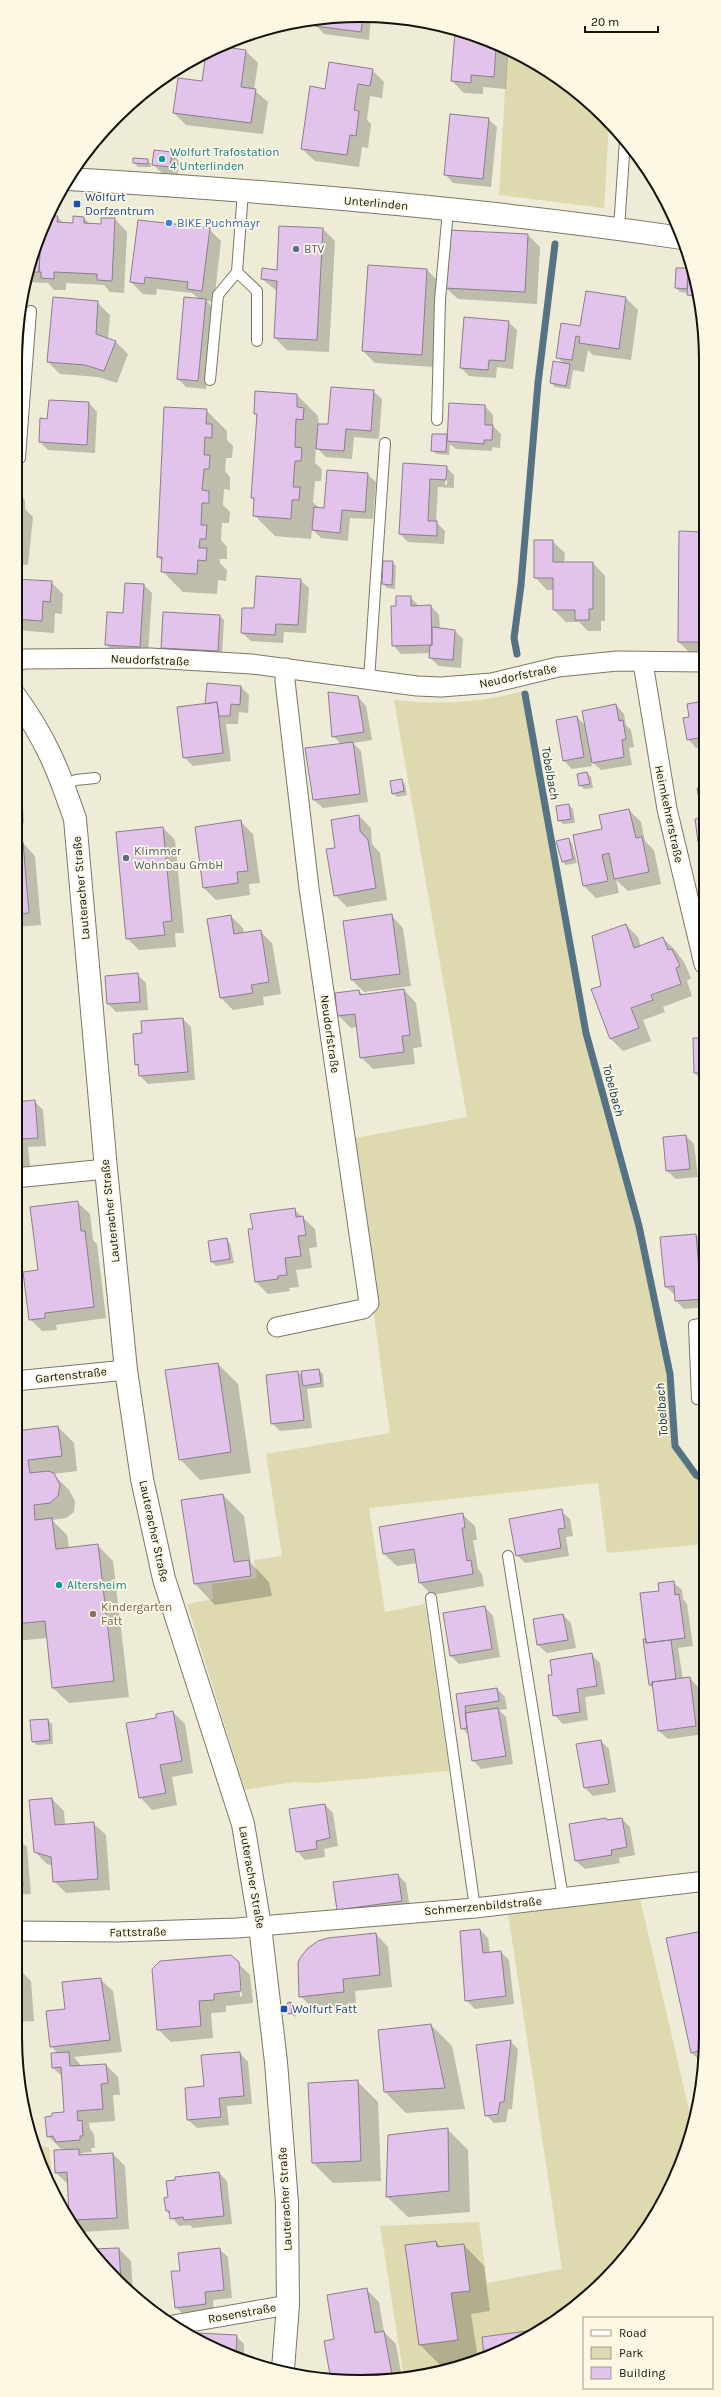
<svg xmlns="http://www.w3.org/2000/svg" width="721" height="2397" font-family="Karla,sans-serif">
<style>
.green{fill:#dfd9b0}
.shadow{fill:#0003;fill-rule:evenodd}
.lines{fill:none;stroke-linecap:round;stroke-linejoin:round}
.stream{stroke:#547385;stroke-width:7}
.building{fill:#e2c3ec;stroke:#8b7e8f}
.service-casing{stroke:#7a7865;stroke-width:12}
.minor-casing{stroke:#7a7865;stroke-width:21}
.tertiary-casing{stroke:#7a7865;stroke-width:24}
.secondary-casing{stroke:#7a7865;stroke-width:24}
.service{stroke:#fff;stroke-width:10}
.minor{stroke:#fff;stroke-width:19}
.tertiary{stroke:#fff;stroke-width:22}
.secondary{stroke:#fff;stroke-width:22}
.culture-dot{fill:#0f9aa8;stroke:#fcf8e3;stroke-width:1.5}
.transit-dot{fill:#1a4fb4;stroke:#fcf8e3;stroke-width:1.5}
.shop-dot{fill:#3f7fe0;stroke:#fcf8e3;stroke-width:1.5}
.service-dot{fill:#5c6f8a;stroke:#fcf8e3;stroke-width:1.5}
.education-dot{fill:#8d6e63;stroke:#fcf8e3;stroke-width:1.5}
.labels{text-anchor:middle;stroke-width:3.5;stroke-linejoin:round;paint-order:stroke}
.culture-label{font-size:12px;fill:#0d838f;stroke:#fcf8e3;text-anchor:start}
.transit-label{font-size:12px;fill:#164399;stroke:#fcf8e3;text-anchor:start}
.street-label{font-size:12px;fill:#13120b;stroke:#fcf8e3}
.shop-label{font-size:12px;fill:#366cbe;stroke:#fcf8e3;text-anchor:start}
.service-label{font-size:12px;fill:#4e5e75;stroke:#fcf8e3;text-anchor:start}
.education-label{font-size:12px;fill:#785e54;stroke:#fcf8e3;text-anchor:start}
.water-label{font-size:13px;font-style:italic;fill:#0c3348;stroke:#fcf8e3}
.rim{fill:none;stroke:#13120b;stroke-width:2}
</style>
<rect width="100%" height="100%" fill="#eeebd6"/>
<!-- green -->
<path class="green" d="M507,51L533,61L609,124L604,208L499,195Z
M524,691L585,1032L638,1227L669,1375L675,1446L696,1477L705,1476V1544L607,1553L598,1483L369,1508L385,1612L425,1604L449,1771L315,1783L294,1782L245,1790L187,1604L213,1599L212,1584L257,1578L254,1560L282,1556L266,1454L390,1433L350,1139L467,1117L394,700C439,705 480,703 524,691Z
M638,1890L693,2127L680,2169L648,2228L605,2281L553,2324L450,2370L404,2378L380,2226L479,2222L487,2283L562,2269L507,1907Z
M34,2146L49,2147L53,2188L41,2169Z"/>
<!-- shadow -->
<path class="shadow" d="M361,15L367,16L371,19L369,40L324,34L316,25L317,19Z
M456,32L508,52L506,89L483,87V94L464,93L452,81Z
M246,51L258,63L254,90L268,102L263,134L186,125L174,113L203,82Z
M372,70L384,82L382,98L370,96L367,120L371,124L368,148L362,147L359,167L315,161L302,149L326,90Z
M488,119L497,127L491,187L453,183L445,174Z
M171,153L179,161L178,175L162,173L153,165Z
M147,160L151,164V167H138L134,163Z
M47,217H57L64,223L74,224L84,218L90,224L102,225L115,219L127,232L124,293L110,292L104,285L66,283V290H54L48,283L25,282L41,228Z
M209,229L221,241L214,302L207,301L213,308L206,389L186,387L178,379L199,299L192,293L157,289L156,295L143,294L131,282Z
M323,229L335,241L329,352L287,350L275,338L277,291L262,279L278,271Z
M528,235L540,247L537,304L458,299L445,287Z
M690,266L700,303H697L688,293L680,292L676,288L677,269L690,271Z
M427,270L439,282L434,367L375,363L363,351Z
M23,287L29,293L28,306H24L26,348H21L20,361L24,365L21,392H17L15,406L18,409L19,435H15V360Z
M586,292L626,298L638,310L631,360L593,355L588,350L584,372L573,370L570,389L555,387L551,383L564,364L557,357L581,327Z
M97,302L110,315L108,339L116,342L128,354L117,383L98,377L60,374L48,362Z
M508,322L517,330L513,369L497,367L496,378L469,376L461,368Z
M373,391L382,399L379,439L354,437L352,459L326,457L316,447L315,463L322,469L321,481H315L313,502L320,509H325L367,474L376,482L373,519L350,518L348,541L321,538L312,529L311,539L275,536L254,515L255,501L252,498L258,417L255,414L256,392L297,395L318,416L319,425H329Z
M89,403L97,412L95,453L48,450L40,442L48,420Z
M450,404L485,406L493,415V426L501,434L500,448L492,447V451L456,449L450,444L449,455L436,454L432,450L446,435L448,437Z
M206,410L227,431V440L233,446L232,458H226L225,471L230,477V490L224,489L223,505L230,512L229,523H222L221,540L227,547V559H220V563L227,570L226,581L218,580L217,594L183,592L162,571V561L158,557Z
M403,464L446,467L454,475V488L438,487L436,522L445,531L444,544L408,542L400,534ZM445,473H447V485H445Z
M15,490L25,500V509L33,517L28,565L15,564Z
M680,532L703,533L704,654H691L679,642Z
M552,541L565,553L564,563H593L605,576V621H601V631H588L579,622H566L554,610V590H547L535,577Z
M384,562H392L396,566L395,589L387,588L383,584Z
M15,580L51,582L63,594L62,614L55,613L54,633L15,630Z
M300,580L309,588L306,633L284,632L283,643L251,641L242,633L255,609Z
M144,585L152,593L148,655L114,653L106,644Z
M410,597L419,606H431L439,615L440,629L455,631L463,639L461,668L439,666L430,658L431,653L401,654L393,645L397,607Z
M220,616L224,620L222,655L166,652L162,648Z
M241,687L249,695L248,713L239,712L238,724H226L231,761L193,766L184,757L205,705Z
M358,697L366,706L372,740L353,743L361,751L368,802L323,808L314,800L307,749L341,744L333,736Z
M704,702V746L696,748L688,739L690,718Z
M616,705L624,714L626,725L631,730L634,747L629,748L632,765L601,770L591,761L592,766L572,769L564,761L577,717L586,726Z
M15,740L19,743L24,823L15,824Z
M587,773L591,777L593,788L584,789L580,785Z
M401,780L405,784L407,795L397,797L393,793Z
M569,805L573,809L575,823L563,824L559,820Z
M629,810L641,822L645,841L654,850L661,884L628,891L616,880L619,893L596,898L584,886L603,830Z
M359,816L371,828L372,844L380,853L387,900L347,907L335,895L336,849Z
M241,822L253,834L260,883L249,884L250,895L216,900L204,888L196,828Z
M163,828L175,840L184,933H175L176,947L139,950L127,938Z
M568,839L572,843L577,863L566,865L562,861Z
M23,843L35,856L41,925L15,927V844Z
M391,915L403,928L411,986L364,992L352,980L344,922Z
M231,916L243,928L244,934L260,931L272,943L281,994L263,997L264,1005L233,1010L221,998L208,920Z
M626,925L638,937L641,947L663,938L675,950L684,962L691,978L687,981L692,996L663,1007L665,1012L643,1020L651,1041L623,1051L611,1039L592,990L602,986Z
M137,974L146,983L148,1010L116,1012L108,1004L106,977Z
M404,990L416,1003L422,1047L413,1048L415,1064L373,1069L361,1057L357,1027L351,1028L338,1015L359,991L364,996Z
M183,1019L191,1027L195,1080L148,1084L140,1076L139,1067L136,1064L143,1034Z
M694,1039H704V1082L695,1073Z
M35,1102L43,1110L46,1146L28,1147L30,1167L15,1168V1103Z
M686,1136L694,1144L698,1177L676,1179L667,1171L664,1138Z
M77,1202L90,1214L93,1240L97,1244L106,1318L56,1325L57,1330L42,1331L30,1319L39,1271Z
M294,1209L315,1229L317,1247L309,1248L312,1268L296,1270L299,1287L289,1288L290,1291L268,1294L256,1282L249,1230Z
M696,1235L704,1243L705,1307L684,1309L676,1301L675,1295L666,1287Z
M226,1239L230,1243L234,1263L216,1266L212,1262Z
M218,1364L238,1384L251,1473L200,1480L180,1459Z
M319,1370L323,1374L324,1387L307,1389L312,1428L280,1431L272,1423L298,1372L303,1377Z
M58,1427L74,1443L77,1471L53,1474L69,1490L75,1501L74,1512L66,1518L52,1520L67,1535L69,1548L97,1545L113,1561L129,1697L69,1703L53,1688L48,1638L15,1641V1432Z
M223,1495L244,1516L251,1563L269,1582L272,1596L215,1605L195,1584Z
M561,1511L570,1519L573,1536L566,1537L569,1556L525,1563L517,1555Z
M462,1514L475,1526L477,1540H473L478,1569L482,1574L484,1586L432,1595L420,1583L417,1563L397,1566L384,1554Z
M673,1582L682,1590L683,1599L687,1604L693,1646L678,1648L683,1680L690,1678L698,1687L704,1734L668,1739L659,1731L654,1689L650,1685L641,1594L660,1591Z
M485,1607L493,1616L500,1657L459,1664L451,1656Z
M563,1615L571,1623L576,1648L547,1653L538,1645Z
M591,1654L600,1663L605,1694L585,1697L588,1720L563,1724L554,1715L553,1675Z
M497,1689L505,1697L507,1709L499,1710L506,1717L513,1764L481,1769L473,1760L469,1735L462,1728L457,1695Z
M173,1712L185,1724L193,1773L172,1777L177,1805L152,1810L140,1797L157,1719Z
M48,1720L52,1724L53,1744L37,1745L33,1741Z
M15,1722L16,1736H15Z
M601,1741L609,1749L616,1792L593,1796L585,1788L577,1745Z
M15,1772L18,1775V1789H15Z
M52,1799L64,1811L65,1825L93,1823L106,1835L110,1890L66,1893L54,1881L53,1866L47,1864L35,1852Z
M325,1805L333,1813L338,1846L324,1849L325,1857L305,1860L297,1851Z
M622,1819L630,1827L635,1855L619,1858L620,1863L585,1869L576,1861Z
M15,1839H18L27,1847L31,1894L15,1895Z
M398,1875L406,1883L410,1909L346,1918L338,1909Z
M480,1930L488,1938L490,1953L501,1952L509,1960L514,2004L475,2009L466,2000L461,1956H464Z
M702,1932L706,1935V2036L703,2064L692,2053Z
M376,1934L388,1947L392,1987L355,1991L356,2004L313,2008L300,1996L298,1970L300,1958Z
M238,1963L250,1975L253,2003L226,2006V2012L211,2013L213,2038L171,2042L158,2029ZM238,1967H240L242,1996L240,1997Z
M19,1969L31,1981L34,2021L15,2022V1970Z
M100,1979L113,1991L122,2052L74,2057L81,2066L106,2065L118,2077L120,2095H113L115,2121L89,2123L90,2129L94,2134L95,2148H91L92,2152L81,2153L84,2156L113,2154L125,2166L129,2229L83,2232L71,2216L69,2185L56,2173L66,2151L60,2148L48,2136L65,2113L62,2076L53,2068L58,2054L51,2046L66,2010Z
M291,2003L295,2007L296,2017L289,2013Z
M431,2025L452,2046L465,2109L406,2113L385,2092Z
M510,2041L518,2049L512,2109L508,2110L506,2122L494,2123L486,2115Z
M240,2053L248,2062L252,2104L227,2106L229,2125L197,2128L188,2120L205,2087Z
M357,2081L378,2102L381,2181L333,2183L313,2163Z
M447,2129L468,2150L470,2212L408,2217L387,2197L389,2136Z
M219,2173L227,2181L232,2224L193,2228L190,2225L179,2226L167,2211Z
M436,2242L442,2248L464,2245L484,2266L490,2311L471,2314L478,2358L470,2361L440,2365L420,2345Z
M119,2249L131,2261L133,2294L101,2264L92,2250Z
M219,2249L228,2257L232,2298L213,2300L214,2312L184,2315L176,2307L182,2271Z
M367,2290L379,2302L384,2332L396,2344L402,2378L383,2381L332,2380Z
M197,2334L236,2336L244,2344V2357L207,2346L197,2340Z"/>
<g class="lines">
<!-- stream -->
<path class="stream" d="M517,654L514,638L521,585L538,383L555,244
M525,694L586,1033L639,1226L670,1374L675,1446L696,1475L705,1479"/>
</g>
<!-- building -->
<path class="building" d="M363,15L361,32L315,26L316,19Z
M455,32L496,47L494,77L471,75V83L451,81Z
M219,46L246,50L241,87L256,89L251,123L173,113L178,78L202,81L206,53Z
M329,62L373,69L370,86L358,84L354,110L359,111L356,136L350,135L347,155L301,149L310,86L325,89Z
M450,114L489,118L483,179L444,175Z
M154,150L172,152L170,167L152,165Z
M133,158L148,159V164L133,163Z
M48,216H58L57,222L73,223V216L84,217V223L101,224V218H115L112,281L97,280V274L54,272V279L41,278V272H39L41,229Z
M138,220L210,228L202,291L187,289L188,282L145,277L144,284L130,282Z
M279,226L323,228L317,340L274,338L277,281L261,279L262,268L277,270Z
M41,229L39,272H28Z
M448,230L528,234L525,292L444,288Z
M368,265L427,269L422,355L362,351Z
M689,265L698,296L687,295Z
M676,268H688L687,289L675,288Z
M586,291L626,297L619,349L579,343L580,337L576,336L572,360L556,358L561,323L580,326Z
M53,297L98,301L96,334L116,341L104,371L85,365L47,362Z
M184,297L206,299L198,381L177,379Z
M464,317L509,321L505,361L489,360L488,370L460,368Z
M553,361L570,364L566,386L550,383Z
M331,387L374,390L371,431L346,429L344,451L316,449L318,424H328Z
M255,391L297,394V407L304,408L303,420L296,419L295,447L302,448L301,461H295L293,487H300L299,500H292L291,519L253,516L254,498H251L257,414H254Z
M49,400L89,402L87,445L39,442L40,418L47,419Z
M449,403L485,405V425H493L492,440H484V444L447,441Z
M164,407L207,409L206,424H212V438L205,437L204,455H210L209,469H204L202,490L209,491V503H202L201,525H207L206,539H200L199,548H207L206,561L198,560L197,574L161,572L162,557H157Z
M432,434H447L446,452L431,451Z
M403,463L447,466L446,480L430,479L428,521H437V536L399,534Z
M327,470L368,473L365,512L342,510L340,533L312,530L314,507L324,508Z
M15,503L21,504L17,553H15Z
M679,531L703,532L704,642H678Z
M534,540H553V562H593V609H589V620H575V610H553V578H534Z
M383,561H393L392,585L382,584Z
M256,576L301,579L298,625L276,624L275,635L241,633L242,608H254Z
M15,579L52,581L50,602L43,601L42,621L15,619Z
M125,583L144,584L140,647L105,645L107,612L123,613Z
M396,596H411V606L431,605L432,645L392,646L391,606H396Z
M163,612L220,615L218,651L161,648Z
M432,627L455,630L453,660L429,658L430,645H432Z
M207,683L241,686L240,705L231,704L230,716H219L217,702L205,704Z
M328,692L358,696L364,732L332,737Z
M704,701V737L687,740L683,718L689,717L687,704Z
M217,702L223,753L183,758L177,707Z
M616,704L619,721L623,720L626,739L622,740L624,757L592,763L582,711Z
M577,716L584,757L563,761L556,720Z
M353,742L360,794L313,800L305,748Z
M587,772L590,784L579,786L577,774Z
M402,779L404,791L392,794L390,781Z
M704,787V856L701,841L698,842L695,819L702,818L697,788Z
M569,804L571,819L558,821L556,806Z
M629,809L636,838L642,837L649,872L614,879L609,853L602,855L608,881L583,886L573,835L602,829L599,815Z
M359,815L360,831L368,840L376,888L334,896L326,849L335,848L331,820Z
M241,820L248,871L237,872L238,883L203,888L195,827Z
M163,827L172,921L163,922L165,935L126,939L116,832Z
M569,838L573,859L562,862L556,841Z
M23,842L29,913L15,914V843Z
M392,914L400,974L351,980L343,921Z
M231,915L234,934L261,930L269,982L251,985L253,993L220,998L207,919Z
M626,924L634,948L663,937L668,950L672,949L680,966L676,968L681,984L651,995L653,1000L631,1008L639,1028L610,1039L591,989L601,986L592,936Z
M138,973L140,1002L107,1004L105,976Z
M404,989L410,1035L402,1036L404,1052L360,1058L355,1014L337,1016L335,993L359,990L360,995Z
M183,1018L188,1072L139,1076L138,1064L135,1065L133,1034L142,1033L141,1021Z
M693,1038H704V1073H694Z
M35,1100L38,1138L21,1139L22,1159L15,1160V1102Z
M686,1135L690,1169L666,1171L663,1137Z
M78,1201L81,1231H85L94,1307L45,1313V1318L29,1320L23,1272L38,1270L30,1207Z
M295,1208L296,1217L303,1216L306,1235L298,1236L301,1256L285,1258L287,1275L278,1276V1279L255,1282L248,1229H253L250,1214Z
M696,1234L700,1280H705V1299L675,1301L674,1286L665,1287L660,1237Z
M227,1238L230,1259L211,1262L208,1241Z
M218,1363L231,1452L179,1460L165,1370Z
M319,1369L321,1383L303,1386L301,1371Z
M298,1371L304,1420L271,1424L266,1375Z
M58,1426L62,1456L28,1460L30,1473L48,1471L54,1473L60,1485L58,1496L50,1503L34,1505L35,1520L52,1518L56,1549L98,1544L114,1681L52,1688L45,1621L15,1624V1431Z
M223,1494L234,1562L249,1560L251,1576L194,1584L181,1500Z
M562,1509L565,1528L558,1529L561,1548L516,1556L509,1519Z
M463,1513L465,1528H462L467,1561L471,1560L473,1574L419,1583L414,1549L383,1554L379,1527Z
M674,1581L675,1595L679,1594L685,1638L646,1643L640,1593L659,1591L658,1583Z
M485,1606L492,1649L450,1656L443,1613Z
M563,1614L568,1640L537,1645L533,1619Z
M643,1639H646V1643L671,1640L676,1679L652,1682V1685H649Z
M592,1653L597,1686L577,1689L580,1712L553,1716L548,1675H552L550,1660Z
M690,1677L696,1726L658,1731L652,1682Z
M497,1688L499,1701L465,1706L467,1728L461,1729L456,1694Z
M498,1708L506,1756L472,1761L465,1713Z
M173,1711L182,1761L160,1765L166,1793L139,1798L126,1723L156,1718V1714Z
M48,1719L50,1740L32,1742L30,1720Z
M601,1740L609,1784L584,1788L576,1744Z
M52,1798L55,1825L94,1822L98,1879L53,1882L51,1857L34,1852L29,1800Z
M325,1804L330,1838L316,1841L317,1849L296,1852L289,1809Z
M606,1818L607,1820L622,1818L627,1847L611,1850L612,1855L575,1861L569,1824Z
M15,1838H19L23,1886H15Z
M398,1874L402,1901L337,1910L333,1882Z
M480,1929L483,1953L501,1951L506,1996L465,2001L460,1931Z
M703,1931L706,1945V2036L705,2049L691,2053L666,1938Z
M376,1933L380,1975L343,1979L344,1992L299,1997L298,1963L300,1958L308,1948L318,1941L328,1938Z
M231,1955L239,1962L241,1991L214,1994V2000L199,2001L201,2026L157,2030L152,1969L160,1961Z
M19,1968L22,2009L15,2010V1969Z
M101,1978L110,2040L50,2047L46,2011L65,2009L62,1982Z
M291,2002L292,2013L288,2014L287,2003Z
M431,2024L445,2088L384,2092L378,2030Z
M511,2040L504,2102H500L498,2114L485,2116L476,2045Z
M69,2052L70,2066L106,2064L108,2083L101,2084L103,2109L77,2111L78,2121L82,2120L83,2136H80V2140L56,2142L53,2136L47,2137L45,2117L52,2116V2113L64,2112L61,2067L52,2068L51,2053Z
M240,2052L244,2096L219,2098L221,2117L187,2120L185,2088L204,2086L201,2055Z
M358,2080L361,2161L312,2163L308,2083Z
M702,2080L700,2097L697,2081Z
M448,2128L449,2191L386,2197L388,2135Z
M79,2149V2155L113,2153L117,2218L73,2220L69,2214L67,2172L55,2173L54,2150Z
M219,2172L224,2216L184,2220L183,2217L170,2219L169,2211H166L164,2198L168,2197L166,2181L175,2180V2177Z
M436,2241L437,2247L464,2244L470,2291L451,2293L458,2340L419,2345L405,2245Z
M119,2248L121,2283L101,2264L91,2249Z
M220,2248L224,2290L205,2292L206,2304L175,2308L171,2271H180L178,2253Z
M367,2288L375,2333L384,2331L393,2380H331L324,2341L334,2339L327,2295Z
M542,2329L484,2355L482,2337Z
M196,2333L237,2335L236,2355L207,2346L196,2339Z"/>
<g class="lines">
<!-- service casing -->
<g class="service-casing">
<path id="service" d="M619,229L625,140
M237,272L257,291V341
M210,380L218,295L237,272L243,191
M437,420L440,300L448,210
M15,458H20L31,311
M369,680L385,443
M64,785L76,780L95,778
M697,1399L694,1325L705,1323
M508,1556L563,1898
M431,1598L475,1908"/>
</g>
<!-- minor casing -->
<g class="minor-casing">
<path id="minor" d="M15,662L25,659L150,658L252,664L417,686L441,687L492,683L558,667L617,661L704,662
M643,663L667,809L704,964
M15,1178L106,1169
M277,1327L363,1309L369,1303L309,888L285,681L286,668
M15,1381L126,1370
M15,1931L117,1932L237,1928L475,1908L706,1881
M173,2325L288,2305"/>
</g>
<!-- tertiary casing -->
<g class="tertiary-casing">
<path id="tertiary" d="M15,696C46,739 58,769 75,819L106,1169L126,1370L142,1479L164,1579L243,1824L260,1926L276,2062L287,2203L288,2305L283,2369"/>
</g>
<!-- secondary casing -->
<g class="secondary-casing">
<path id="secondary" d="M68,179C272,191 480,208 682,238"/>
</g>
<!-- service -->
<use href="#service" class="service"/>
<!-- minor -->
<use href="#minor" class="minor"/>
<!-- tertiary -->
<use href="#tertiary" class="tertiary"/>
<!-- secondary -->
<use href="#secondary" class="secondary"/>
</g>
<!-- markers -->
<g class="culture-dot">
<circle cx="162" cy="159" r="4"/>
<circle cx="59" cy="1585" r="4"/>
</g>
<g class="transit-dot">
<rect x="73" y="200" width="8" height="8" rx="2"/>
<rect x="280" y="2005" width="8" height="8" rx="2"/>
</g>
<circle class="shop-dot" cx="169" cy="223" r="4"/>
<g class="service-dot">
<circle cx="296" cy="249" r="4"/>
<circle cx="126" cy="858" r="4"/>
</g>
<circle class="education-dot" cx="93" cy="1614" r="4"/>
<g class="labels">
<!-- culture labels -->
<g class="culture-label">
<text x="170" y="156">Wolfurt Trafostation<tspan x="170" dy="14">4 Unterlinden</tspan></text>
<text x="67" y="1589">Altersheim</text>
</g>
<!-- transit labels -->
<g class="transit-label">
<text x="85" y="201">Wolfurt<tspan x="85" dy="14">Dorfzentrum</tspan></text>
<text x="292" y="2013">Wolfurt Fatt</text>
</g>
<!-- street labels -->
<g class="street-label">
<text transform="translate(376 203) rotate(5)" y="4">Unterlinden</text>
<text transform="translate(150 660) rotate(2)" y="4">Neudorfstraße</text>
<text transform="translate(518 676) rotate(-12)" y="4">Neudorfstraße</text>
<text transform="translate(669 814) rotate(78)" y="4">Heimkehrerstraße</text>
<text transform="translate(81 888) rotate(-95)" y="4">Lauteracher Straße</text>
<text transform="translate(330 1034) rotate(82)" y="4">Neudorfstraße</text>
<text transform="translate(110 1211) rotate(-96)" y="4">Lauteracher Straße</text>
<text transform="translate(71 1375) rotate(-6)" y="4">Gartenstraße</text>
<text transform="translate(154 1531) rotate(78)" y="4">Lauteracher Straße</text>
<text transform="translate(252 1877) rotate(80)" y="4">Lauteracher Straße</text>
<text transform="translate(483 1906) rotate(-5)" y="4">Schmerzenbildstraße</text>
<text transform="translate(138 1932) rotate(-1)" y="4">Fattstraße</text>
<text transform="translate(285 2199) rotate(-93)" y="4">Lauteracher Straße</text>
<text transform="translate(242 2313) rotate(-10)" y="4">Rosenstraße</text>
</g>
<!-- shop labels -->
<g class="shop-label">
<text x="177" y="227">BIKE Puchmayr</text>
</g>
<!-- service labels -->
<g class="service-label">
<text x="304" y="253">BTV</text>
<text x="134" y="855">Klimmer<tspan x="134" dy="14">Wohnbau GmbH</tspan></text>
</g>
<!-- education labels -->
<g class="education-label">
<text x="101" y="1611">Kindergarten<tspan x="101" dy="14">Fatt</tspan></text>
</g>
<!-- water labels -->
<g class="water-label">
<text transform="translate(551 773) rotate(80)" y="5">Tobelbach</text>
<text transform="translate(614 1090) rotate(75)" y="5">Tobelbach</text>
<text transform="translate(661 1410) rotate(-94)" y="5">Tobelbach</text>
</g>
</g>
<!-- crop -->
<path d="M0 0H721V2397H0ZM360 22H361A338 338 0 0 1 699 360V2037A338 338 0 0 1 361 2375H360A338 338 0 0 1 22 2037V360A338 338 0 0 1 360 22Z" fill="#fcf8e3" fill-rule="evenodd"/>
<path class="rim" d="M360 22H361A338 338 0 0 1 699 360V2037A338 338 0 0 1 361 2375H360A338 338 0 0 1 22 2037V360A338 338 0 0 1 360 22Z"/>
<!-- legend -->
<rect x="583" y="2317" width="130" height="72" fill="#fcf8e3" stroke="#9f9c8d"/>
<rect x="591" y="2330" width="20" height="6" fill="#ffffff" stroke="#9f9c8d"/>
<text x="619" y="2337" font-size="12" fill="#13120b">Road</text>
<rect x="591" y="2347" width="20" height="12" fill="#dfd9b0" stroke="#9f9c8d"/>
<text x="619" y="2357" font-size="12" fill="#13120b">Park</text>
<rect x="591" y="2367" width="20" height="12" fill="#e2c3ec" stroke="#9f9c8d"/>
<text x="619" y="2377" font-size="12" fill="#13120b">Building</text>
<!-- scale -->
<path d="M585 26v6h73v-6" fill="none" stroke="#13120b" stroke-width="2"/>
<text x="591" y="26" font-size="12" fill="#13120b" stroke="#fcf8e3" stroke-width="3" paint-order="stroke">20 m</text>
</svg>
